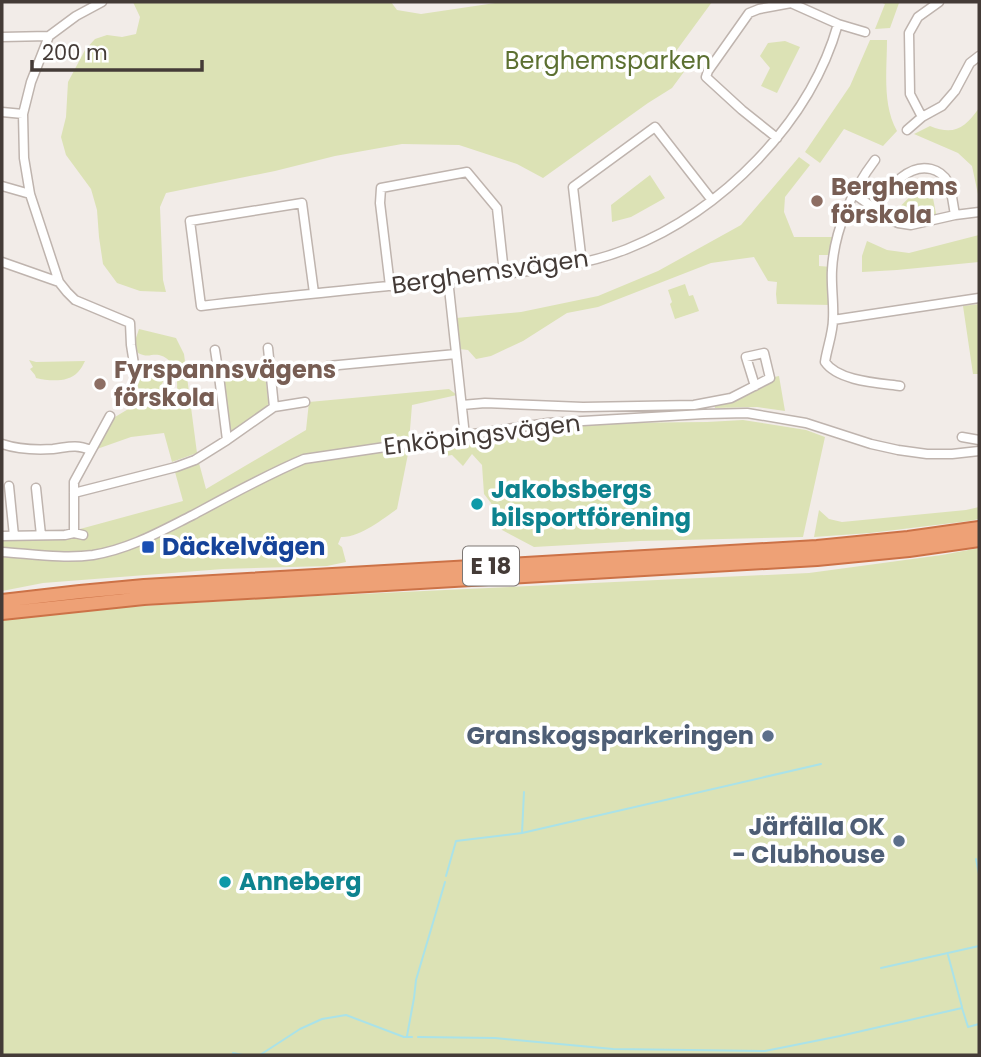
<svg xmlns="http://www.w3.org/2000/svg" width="981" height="1057" font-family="Poppins,sans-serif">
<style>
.green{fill:#dce2b5}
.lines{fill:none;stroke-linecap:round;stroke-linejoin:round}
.stream{stroke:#aae2e8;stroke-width:2}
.minor-casing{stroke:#bfb4ae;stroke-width:11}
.highway-casing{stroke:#cc7247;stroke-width:16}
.minor{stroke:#fff;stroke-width:8}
.highway{stroke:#eea176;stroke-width:12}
.education-dot{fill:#8d6e63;stroke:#fff;stroke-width:2.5}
.culture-dot{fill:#0f9aa8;stroke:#fff;stroke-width:2.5}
.transit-dot{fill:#1a4fb4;stroke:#fff;stroke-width:2.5}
.service-dot{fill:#5c6f8a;stroke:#fff;stroke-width:2.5}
.labels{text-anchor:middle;stroke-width:7;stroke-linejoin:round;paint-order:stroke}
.shield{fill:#fff;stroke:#7c7673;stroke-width:2}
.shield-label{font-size:23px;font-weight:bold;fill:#443b37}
.park-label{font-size:24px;fill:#5c7031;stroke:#fff}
.education-label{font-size:24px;font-weight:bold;fill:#785e54;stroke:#fff;text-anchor:start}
.street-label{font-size:24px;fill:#443b37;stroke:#fff}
.culture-label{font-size:24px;font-weight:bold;fill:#0d838f;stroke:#fff;text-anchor:start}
.transit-label{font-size:24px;font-weight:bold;fill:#164399;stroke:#fff;text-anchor:start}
.service-label{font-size:24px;font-weight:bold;fill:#4e5e75;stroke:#fff;text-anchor:end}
</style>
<rect width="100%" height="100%" fill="#f2ece8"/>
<!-- green -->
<path class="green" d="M133,2H391L397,10L421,14L502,2H712L671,58L686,69L672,88L648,103L543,178L517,164L459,145L402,144L335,156L275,171L166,193L160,207L163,280L166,292L140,291L117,283L103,264L99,237L97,210L91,189L66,155L61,137L66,117L68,82L85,50L95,39L107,35L122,37L136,34L140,17Z
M880,2H902L899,3L890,28L875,29L885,4Z
M870,40H887C887,70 882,104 897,131L883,146L844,129L820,163L805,152L850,86Z
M785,41L800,47L777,93L761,86L770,68L760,56L768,43Z
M979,108V199L972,166L958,153L914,134L930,126C954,136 965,128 979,108Z
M799,157L810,165L785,197L784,212L794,237H834L831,255H819V266L832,267V305L777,304L776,294L777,282L768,281L754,257L711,263L598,307L567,313L523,341L491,356L476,359L468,350L459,349L456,318L521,312L598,296L658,271L741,225Z
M650,175L665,198L631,217L612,222L611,205Z
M925,189L929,191L933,198L937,219L921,224L890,219C900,207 910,193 925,189Z
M979,235V262L897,270L862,272V256L867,241L887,250L909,253Z
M685,284L689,296L693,295L699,311L675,319L670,304L672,302L668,290Z
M979,304V374H973L963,306Z
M139,329L176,338L184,354L197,453L172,462L164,433L131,437L97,449L115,417L135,405L154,408H169C170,406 174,400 175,398C180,384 177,359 159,355C150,354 148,358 138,353L134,344Z
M29,360L36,362L85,361C83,365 81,369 78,372C68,383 49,381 36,378L35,375L30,369L33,367Z
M147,361L168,369L154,404L133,395Z
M265,374L269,408L236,431H229L223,380Z
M779,376L785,411L757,407L715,408L714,401L770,378Z
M449,389L457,395L412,405L408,454L397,509C383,519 359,538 341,537L338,544L342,547L346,562L327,566L223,569L43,583L2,591V539L77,537L80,529L183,501L175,472L199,463L206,489L306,430L309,402Z
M743,420L806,430L825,437L803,537L640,541L534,547L502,530L491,503L484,494L482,465L472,454L463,466L452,455L440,457V453L449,447L502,441L549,428L610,423L707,422Z
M979,507V519L969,521L870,533L814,537L819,510L829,519L842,522L966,510Z
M979,548V1055H2V620L112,608L274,598L809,573L942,555Z"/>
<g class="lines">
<!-- stream -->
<path class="stream" d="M522,833L821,764
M976,859L979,874
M446,876L456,841L522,833L524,792
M948,955L962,1007
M881,968L979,946
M407,1036L414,998L416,980L445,882
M418,1037L495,1038L613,1049L765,1051L840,1036L962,1008L968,1027L979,1024
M233,1053L243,1055
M260,1055L300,1029L322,1019L346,1015L404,1037H412"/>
<!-- minor casing -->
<g class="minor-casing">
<path id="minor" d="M49,36L31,82L23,114L24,158L30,194L59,282L67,292L75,300L130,323L131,345L134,364
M2,37L49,36L76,16L102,2
M2,112L23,114
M922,117L910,94L909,33L918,17L939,2
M907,130L922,117L942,106L955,91L970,63L979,56
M777,138L742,110L706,77L708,71L749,13L759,9L791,3L838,24L865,32
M875,160C852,190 834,231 832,270C831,286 834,303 833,319C833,333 827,348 825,362C838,381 878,383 900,386
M2,186L30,194
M854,194L890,219L898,223L911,225L955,215L979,212
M875,208C888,191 906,163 931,169C939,171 944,175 948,182C952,192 953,204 955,215
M2,262L59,282
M582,263L573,187L655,127L711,199
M448,279L465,436
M390,286L380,203L381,188L467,172L497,208L504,273
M314,293L302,203L190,221L201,306C285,296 370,288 455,279C512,272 572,271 627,249C722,211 810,123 838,24
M833,320L979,298
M268,348L274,407L227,440L219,376L270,369
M215,350L219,376
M328,366L456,354
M462,405L485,403L583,407L694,405L731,398L770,378L764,353L746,357L755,386
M274,407L305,402
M962,437L979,440
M2,444C17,449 37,450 53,449C69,447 75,444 91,450
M9,486L14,536
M36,488L41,535
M74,493L176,467L195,460L227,440
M74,533V482L110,416
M2,536L65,535L74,533L83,535
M2,552C32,554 64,559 93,555C130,549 161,531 193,515C230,495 266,475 304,459L548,423L704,414L747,413L806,423L871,444L898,450L927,454H952L979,451"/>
</g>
<!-- highway casing -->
<g class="highway-casing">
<path id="highway" d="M2,601L80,592L144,586L817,547L908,538L979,528
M2,613L144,598L817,559L909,550L979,540"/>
</g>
<!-- minor -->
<use href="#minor" class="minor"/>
<!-- highway -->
<use href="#highway" class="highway"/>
</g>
<!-- markers -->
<g class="education-dot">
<circle cx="817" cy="201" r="7"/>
<circle cx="100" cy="384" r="7"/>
</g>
<g class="culture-dot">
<circle cx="477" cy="504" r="7"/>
<circle cx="225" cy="882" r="7"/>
</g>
<rect class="transit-dot" x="141" y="540" width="14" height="14" rx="3.5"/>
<g class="service-dot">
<circle cx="768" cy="736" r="7"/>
<circle cx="899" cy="841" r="7"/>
</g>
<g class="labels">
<!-- shield labels -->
<rect class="shield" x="463" y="546.5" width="56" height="39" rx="5"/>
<g class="shield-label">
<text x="491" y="574">E 18</text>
</g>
<!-- park labels -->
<g class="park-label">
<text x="608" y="69">Berghemsparken</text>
</g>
<!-- education labels -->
<g class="education-label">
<text x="831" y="195">Berghems<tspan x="831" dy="28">förskola</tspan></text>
<text x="114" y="378">Fyrspannsvägens<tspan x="114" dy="28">förskola</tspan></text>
</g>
<!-- street labels -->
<g class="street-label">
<text transform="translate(490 272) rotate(-8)" y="8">Berghemsvägen</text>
<text transform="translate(482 435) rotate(-7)" y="8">Enköpingsvägen</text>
</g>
<!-- culture labels -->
<g class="culture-label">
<text x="491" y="498">Jakobsbergs<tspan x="491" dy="28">bilsportförening</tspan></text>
<text x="239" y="890">Anneberg</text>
</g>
<!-- transit labels -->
<g class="transit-label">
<text x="162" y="555">Däckelvägen</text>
</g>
<!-- service labels -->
<g class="service-label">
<text x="754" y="744">Granskogsparkeringen</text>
<text x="885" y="835">Järfälla OK<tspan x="885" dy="28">- Clubhouse</tspan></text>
</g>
</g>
<!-- border -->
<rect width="981" height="1057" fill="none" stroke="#443b37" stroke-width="7"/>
<!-- scale -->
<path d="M32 60v10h170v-10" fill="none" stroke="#443b37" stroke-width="3.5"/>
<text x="42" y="60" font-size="21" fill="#443b37" stroke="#ffffff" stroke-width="5" paint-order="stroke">200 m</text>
</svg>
